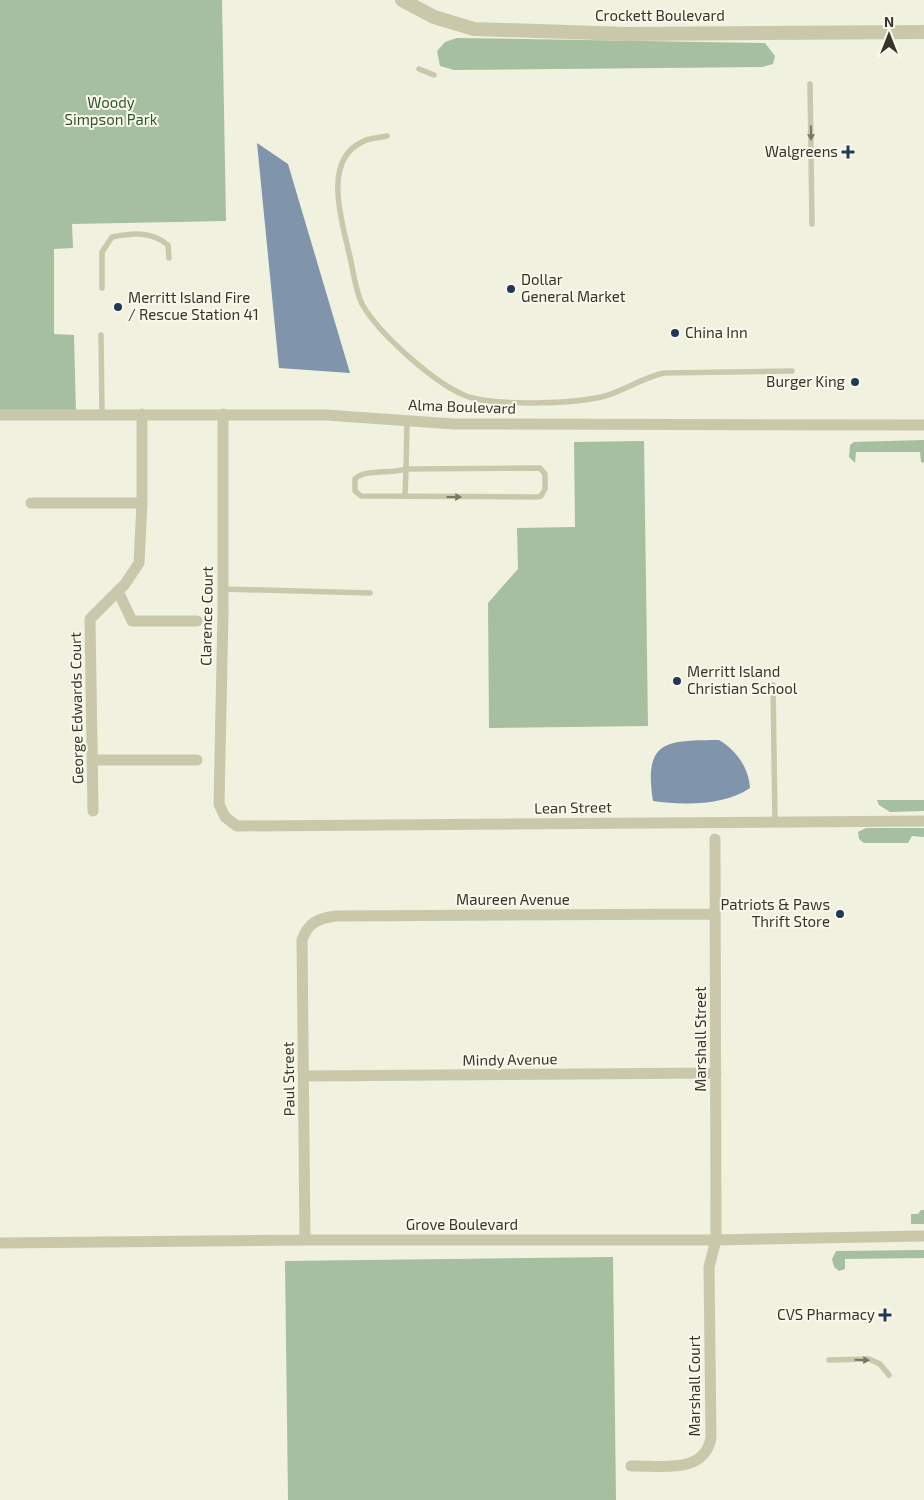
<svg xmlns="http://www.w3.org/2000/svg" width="924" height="1500" font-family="'Exo 2',sans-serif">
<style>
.green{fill:#a5bfa0}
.water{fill:#8094ac}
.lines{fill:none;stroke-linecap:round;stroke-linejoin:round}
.service{stroke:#c9c8ab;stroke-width:5.5}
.minor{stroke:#c9c8ab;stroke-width:11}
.tertiary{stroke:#c9c8ab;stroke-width:14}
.oneway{fill:#797764}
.poi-dot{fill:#223856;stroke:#f8f9eb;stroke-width:2}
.labels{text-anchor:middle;stroke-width:4;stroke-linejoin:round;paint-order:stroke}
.street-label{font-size:15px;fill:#37352a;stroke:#f8f9eb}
.park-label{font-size:15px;fill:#34542f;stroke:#f8f9eb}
.poi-label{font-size:15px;fill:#37352a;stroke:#f8f9eb;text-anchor:end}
</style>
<rect width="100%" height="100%" fill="#f0f1df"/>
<!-- green -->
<path class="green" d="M0,0H222L226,221L72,224L73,248L54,249V334L74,335L76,414L0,415Z
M457,38L765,43L775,56L773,64L762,67L454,70L440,66L437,51L445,42Z
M924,440V463L921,462L920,452H856L855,463L849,457L850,445L854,442Z
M644,441L648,726L489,728L488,603L518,569L517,528L575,527L574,442Z
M877,800H924V811L890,812L879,805Z
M866,828H924V837L912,836L908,843H864L859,839L858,832Z
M921,1210H924V1224H911V1214H918Z
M924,1250V1258L845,1259V1269L839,1271L834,1267L832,1259L836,1251Z
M613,1257L616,1500H288L285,1261Z"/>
<!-- water -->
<path class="water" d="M257,143L288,164L350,373L279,368Z
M719,740C736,750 749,768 750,788C725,806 682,805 653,801C643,738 668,741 719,740Z"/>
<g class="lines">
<!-- service -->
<path class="service" d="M419,69L434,75
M810,84L812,224
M387,136C379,138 369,138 362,142C322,161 342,221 349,253C353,268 355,290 362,304C379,334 437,386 469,397C498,406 575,404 605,396C625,390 642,378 664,373L792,371
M102,288V252L112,237C133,233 151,231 168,245L169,258
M101,335L102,415
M405,496L406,469C393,474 363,469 355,479V491L361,496L537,497L541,496L545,489V474L540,468L406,469L407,421
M223,589L370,593
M773,685L775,821
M829,1360L869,1359L880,1364L889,1375"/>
<!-- minor -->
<path class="minor" d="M223,414V614L219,804L225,817L237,826L924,821
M0,415H326L454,424L924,425
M31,503H142
M118,591L132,621H197
M93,760H197
M93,811L90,619L125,584L139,563L142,503V414
M304,1076L716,1073
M305,1240L302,940C308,923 318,918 336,916L715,914
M0,1243L305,1240H716L924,1236
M631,1466C661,1465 704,1475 711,1438L709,1267L716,1240L715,839"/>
<!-- tertiary -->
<path class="tertiary" d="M402,0L434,17L474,29L627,34L924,32"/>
</g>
<!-- one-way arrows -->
<defs><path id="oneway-solid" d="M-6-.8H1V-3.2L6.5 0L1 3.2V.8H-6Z" transform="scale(1.25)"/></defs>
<g class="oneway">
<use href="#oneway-solid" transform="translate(811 133) rotate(89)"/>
<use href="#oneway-solid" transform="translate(454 497)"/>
<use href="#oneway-solid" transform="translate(862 1360) rotate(1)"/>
</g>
<!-- markers -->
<g class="poi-dot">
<path d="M845.5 144.5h5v5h5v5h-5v5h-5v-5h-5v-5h5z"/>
<circle cx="511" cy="289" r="5"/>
<circle cx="118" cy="307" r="5"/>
<circle cx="675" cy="333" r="5"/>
<circle cx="855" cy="382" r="5"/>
<circle cx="677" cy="681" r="5"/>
<circle cx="840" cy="914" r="5"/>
<path d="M882.5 1307.5h5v5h5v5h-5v5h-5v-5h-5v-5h5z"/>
</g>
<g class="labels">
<!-- street labels -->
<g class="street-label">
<text x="660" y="21">Crockett Boulevard</text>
<text transform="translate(462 407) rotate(2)" y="5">Alma Boulevard</text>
<text transform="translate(207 616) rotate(-89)" y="5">Clarence Court</text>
<text transform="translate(77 708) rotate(-91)" y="5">George Edwards Court</text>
<text transform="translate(573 808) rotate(-1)" y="5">Lean Street</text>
<text x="513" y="905">Maureen Avenue</text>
<text transform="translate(701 1039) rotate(-90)" y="5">Marshall Street</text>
<text transform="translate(510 1060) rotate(-1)" y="5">Mindy Avenue</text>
<text transform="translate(289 1079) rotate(-91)" y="5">Paul Street</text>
<text x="462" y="1230">Grove Boulevard</text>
<text transform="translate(695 1386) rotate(-90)" y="5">Marshall Court</text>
</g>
<!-- park labels -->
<g class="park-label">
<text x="111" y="108">Woody<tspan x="111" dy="17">Simpson Park</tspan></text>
</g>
<!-- poi labels -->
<g class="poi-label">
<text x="838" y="157">Walgreens</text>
<text x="521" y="285" text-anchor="start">Dollar<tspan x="521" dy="17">General Market</tspan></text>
<text x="128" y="303" text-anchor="start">Merritt Island Fire<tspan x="128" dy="17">/ Rescue Station 41</tspan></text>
<text x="685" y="338" text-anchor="start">China Inn</text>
<text x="845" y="387">Burger King</text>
<text x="687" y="677" text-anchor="start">Merritt Island<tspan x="687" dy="17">Christian School</tspan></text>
<text x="830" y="910">Patriots &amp; Paws<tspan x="830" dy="17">Thrift Store</tspan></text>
<text x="875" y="1320">CVS Pharmacy</text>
</g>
</g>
<!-- north arrow -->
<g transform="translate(889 35)" stroke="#f8f9eb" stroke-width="4" paint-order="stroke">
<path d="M0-4L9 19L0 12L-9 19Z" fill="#37352a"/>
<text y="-8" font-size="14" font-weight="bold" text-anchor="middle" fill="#37352a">N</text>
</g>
</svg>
